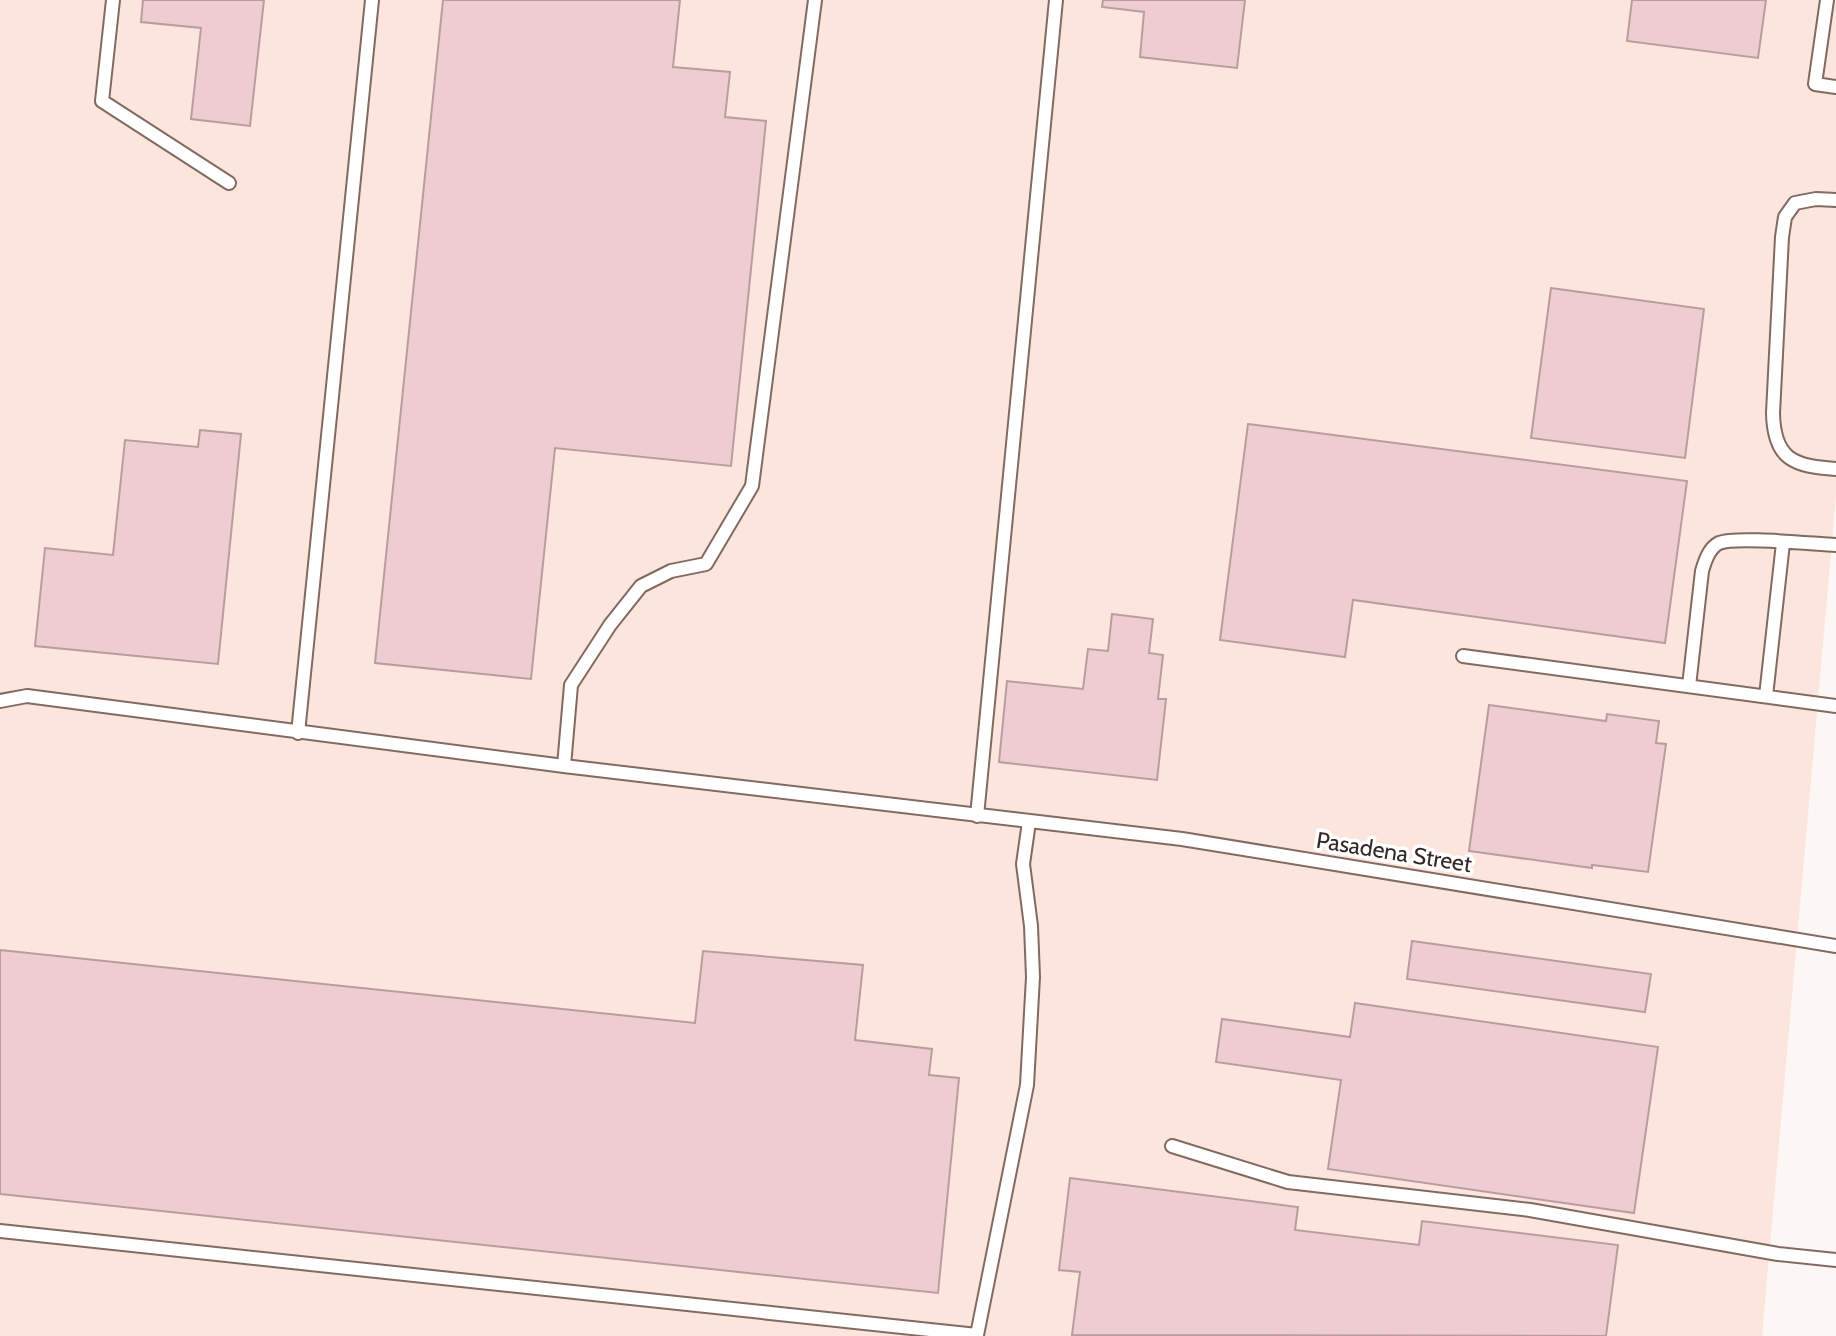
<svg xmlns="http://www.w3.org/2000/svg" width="1836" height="1336" font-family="Cabin,sans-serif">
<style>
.built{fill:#fce5dc}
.building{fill:#edcdd1;stroke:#ba9ca0;stroke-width:2}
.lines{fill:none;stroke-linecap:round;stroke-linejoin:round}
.service-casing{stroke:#836a60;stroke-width:16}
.service{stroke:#fff;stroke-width:12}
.labels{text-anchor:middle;stroke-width:7;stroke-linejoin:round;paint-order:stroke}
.street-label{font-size:23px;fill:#332824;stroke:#fff}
</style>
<rect width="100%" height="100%" fill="#fcf6f4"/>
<!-- built -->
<path class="built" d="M0,0H1836V496L1762,1336H0Z"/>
<!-- building -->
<path class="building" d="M143,0H264L250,126L191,119L201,28L141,22Z
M443,0H680L673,67L730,72L725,117L766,121L731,466L555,448L531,679L375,663Z
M1103,0H1245L1237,68L1140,57L1144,12L1102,7Z
M1632,0H1766L1758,58L1627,41Z
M1551,288L1704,309L1685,458L1531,438Z
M1248,424L1687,481L1665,643L1353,600L1345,657L1220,640Z
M200,430L241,434L218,664L35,646L45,548L113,555L125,440L198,447Z
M1112,614L1153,619L1149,653L1163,655L1158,699H1166L1157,780L999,762L1007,681L1083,689L1088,649L1108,651Z
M1489,705L1606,721L1607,714L1659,721L1656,743L1666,744L1648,872L1592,865V868L1469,851Z
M1412,941L1651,974L1645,1012L1407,979Z
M0,950L695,1023L703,951L863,965L855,1040L932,1049L929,1075L959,1078L938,1293L0,1194Z
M1355,1003L1658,1047L1634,1213L1328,1169L1341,1080L1216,1062L1222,1019L1350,1037Z
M1070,1178L1298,1207L1295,1230L1419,1245L1422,1221L1618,1245L1606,1336L1072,1335L1080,1272L1059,1270Z"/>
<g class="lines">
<!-- service casing -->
<g class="service-casing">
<path id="service" d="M113,0L102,101L229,183
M1827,0L1815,84L1836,87
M1836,200L1816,199L1795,203L1785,217L1782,237L1773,413C1774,460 1794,466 1836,469
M1463,656L1836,706
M1689,686L1702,571C1705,561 1709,548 1719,543C1736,536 1813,544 1836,545
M1766,696L1783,543
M0,701L27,696L564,766L1182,839L1836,946
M298,733L372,0
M564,766L571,685L610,625L641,586L671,571L706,564L752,486L815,0
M977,816L1056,0
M1172,1146L1288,1182L1530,1210L1778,1254L1836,1260
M0,1231L977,1335L1027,1085L1033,977L1031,926L1023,864L1029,822"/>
</g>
<!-- service -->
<use href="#service" class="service"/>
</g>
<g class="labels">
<!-- street labels -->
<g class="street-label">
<text transform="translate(1394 852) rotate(9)" y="8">Pasadena Street</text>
</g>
</g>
</svg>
